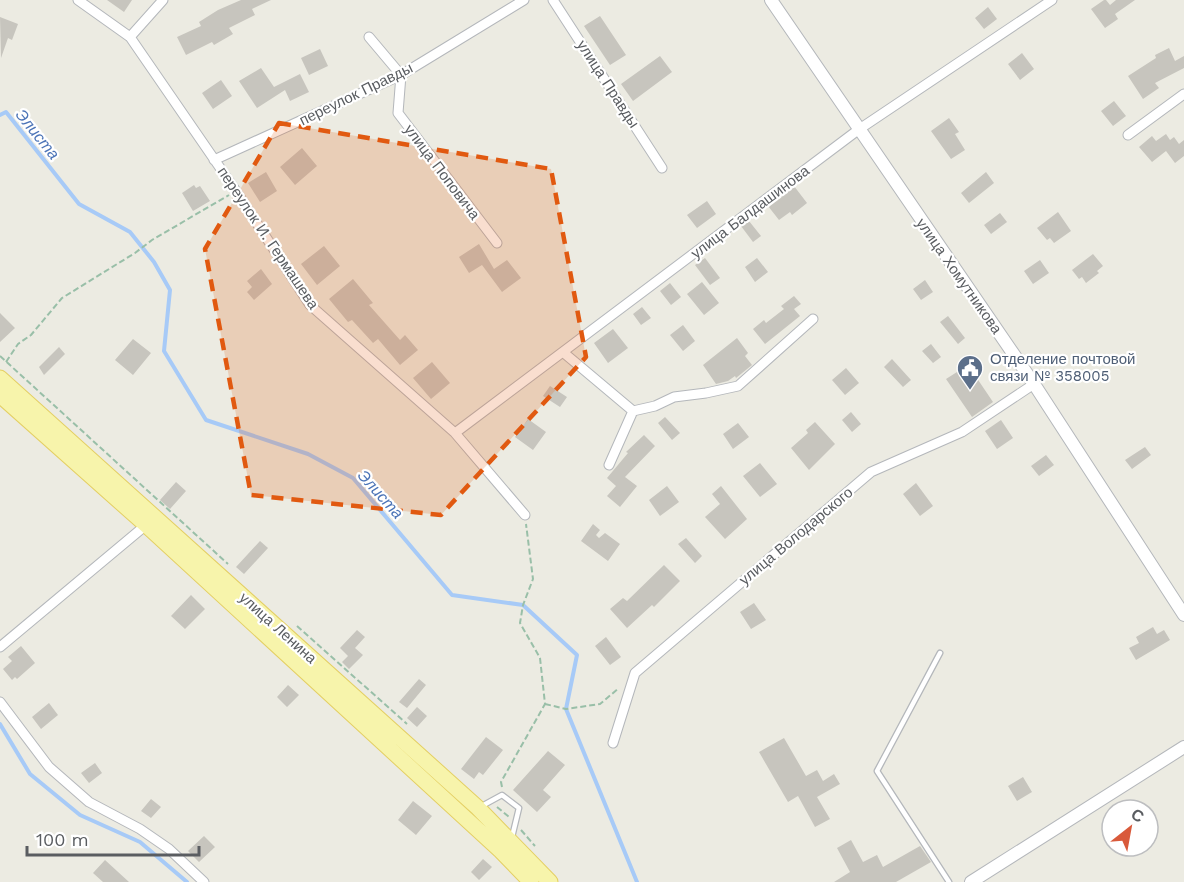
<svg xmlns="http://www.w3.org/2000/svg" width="1184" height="882" font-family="'Work Sans',sans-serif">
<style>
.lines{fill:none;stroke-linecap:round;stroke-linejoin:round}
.stream{stroke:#a7caf7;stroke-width:4}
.building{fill:#c7c5be}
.service-casing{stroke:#b4b7bb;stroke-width:7}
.minor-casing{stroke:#b4b7bb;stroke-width:11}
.tertiary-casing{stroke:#b4b7bb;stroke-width:14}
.primary-casing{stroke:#e4cf63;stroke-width:17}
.path{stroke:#99bfa8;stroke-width:2;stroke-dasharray:6 3;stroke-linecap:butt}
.service{stroke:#fff;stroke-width:4.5}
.minor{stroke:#fff;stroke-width:9}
.tertiary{stroke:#fff;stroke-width:12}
.primary{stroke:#f7f4ab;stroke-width:15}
.marked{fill:#e15910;fill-opacity:0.2;stroke:#e15910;stroke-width:4.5;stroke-dasharray:12 8;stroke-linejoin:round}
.labels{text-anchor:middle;stroke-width:4.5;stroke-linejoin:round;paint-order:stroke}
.street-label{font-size:15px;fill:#5a5d61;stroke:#fff}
.service-label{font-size:15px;fill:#4e5e75;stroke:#fff;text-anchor:start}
.water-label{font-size:16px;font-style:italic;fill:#4c74b7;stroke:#fff}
</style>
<rect width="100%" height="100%" fill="#ecebe2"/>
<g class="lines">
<!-- stream -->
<path class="stream" d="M0,115L6,112L79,204L130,232L154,262L170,290L164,351L206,420L308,454L353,478L452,595L523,605L577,655L566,709L637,882
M0,724L30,774L80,815L140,842L187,882"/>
</g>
<!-- building -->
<path class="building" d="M107,0H132L124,12Z
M241,0H271L252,9L255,15L229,28L233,34L214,45L212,42L186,55L177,37L201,26L199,22L218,10Z
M1104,0H1106L1110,5L1116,0H1135L1115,14L1118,19L1105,28L1091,9Z
M988,7L997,19L984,29L975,18Z
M600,16L626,55L610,65L584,26Z
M0,17L18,24L12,40L8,38L1,58Z
M1169,48L1175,61L1184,56V68L1155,83L1159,88L1143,99L1128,76L1156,58L1155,55Z
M320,49L328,66L309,75L301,58Z
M1022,53L1034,69L1020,80L1008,64Z
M660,56L672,72L633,101L621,84Z
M261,68L274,87L300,74L309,92L290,101L285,90L257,108L239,81Z
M221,80L232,96L213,109L202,93Z
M1114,101L1126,116L1113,126L1101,111Z
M949,118L959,132L955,134L965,150L951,159L931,131Z
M1166,134L1170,140L1174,137L1179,144L1184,140V156L1175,163L1166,151L1152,162L1139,147L1152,136L1156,141Z
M302,148L317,166L295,185L280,167Z
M266,172L277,191L260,202L248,183Z
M986,172L994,183L969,203L961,193Z
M194,185L196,188L200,186L210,201L193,211L182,193Z
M794,186L807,203L792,215L790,212L779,220L768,206Z
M707,201L716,214L697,228L687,215Z
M1058,212L1071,231L1054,243L1050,238L1047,240L1037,228Z
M1000,213L1007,222L991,234L984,225Z
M749,221L761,236L753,242L741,226Z
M479,244L494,269L507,260L521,278L502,292L482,265L469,273L459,257Z
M324,246L340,266L317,285L301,264Z
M1093,254L1103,266L1097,271L1099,273L1086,283L1082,277L1079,279L1072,270Z
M705,258L720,278L710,285L695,265Z
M757,258L768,272L755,282L745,267Z
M1040,260L1049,273L1033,284L1024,271Z
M261,269L272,284L254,300L247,292L252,287L247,281Z
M353,279L373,303L369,305L400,340L405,335L418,350L400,365L378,339L373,343L352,320L348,322L329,299Z
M925,280L933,292L921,300L913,289Z
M702,282L719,303L704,315L687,294Z
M670,283L681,297L671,305L660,291Z
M794,296L801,304L794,309L800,316L765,344L753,329L764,320L766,323L784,309L781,306Z
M642,307L651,318L641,325L633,314Z
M0,313L15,328L0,342Z
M948,316L965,338L958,344L940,322Z
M683,325L695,341L683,351L670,335Z
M613,329L628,348L608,363L594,343Z
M737,338L748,353L745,356L752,365L736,378L735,376L728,381L716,384L703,365Z
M133,339L151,353L133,375L115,360Z
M931,344L941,357L933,363L922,351Z
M59,347L65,354L44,375L39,367Z
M892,359L911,380L903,387L884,367Z
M432,362L450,383L431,399L413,378Z
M968,365L993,402L972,417L946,379Z
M846,368L859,383L845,395L832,380Z
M550,386L567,397L560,407L543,396Z
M851,412L861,424L852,432L842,420Z
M665,417L680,433L672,440L658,423Z
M528,419L546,432L533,450L515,437Z
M1001,420L1013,438L997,449L985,431Z
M815,422L835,444L809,470L791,448L808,433L806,430Z
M738,423L749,437L733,449L723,434Z
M644,435L655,446L625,477L637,486L620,507L607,496L616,486L607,478L628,453L626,452Z
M1145,447L1151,455L1132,469L1125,460Z
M1046,455L1054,465L1039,476L1031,466Z
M760,463L777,484L760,497L743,476Z
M176,482L186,491L170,509L160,500Z
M916,483L933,506L920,516L903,494Z
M667,486L679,502L660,516L649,500Z
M721,486L747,519L725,539L705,517L720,504L712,494Z
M593,524L600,530L596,535L599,538L605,533L620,544L608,561L581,541Z
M686,538L702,556L695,563L678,544Z
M260,541L268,548L244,574L236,567Z
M664,565L680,581L654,607L652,605L627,628L610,609L623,598L627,601Z
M191,595L205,609L185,629L171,616Z
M754,603L766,620L751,629L740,612Z
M1153,627L1157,634L1164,630L1170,640L1136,660L1129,648L1139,643L1136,637Z
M357,630L365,637L355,648L363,655L349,669L342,662L348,656L340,648Z
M606,637L621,657L610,665L595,646Z
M21,646L35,663L17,679L15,677L12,680L3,669L12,661L8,657Z
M419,679L426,685L407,708L399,702Z
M288,685L299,695L287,707L277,697Z
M49,703L58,715L41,729L32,717Z
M417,707L427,716L417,727L407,718Z
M486,737L503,750L483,775L479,772L474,779L461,769Z
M784,738L806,776L817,770L823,781L834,774L840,784L817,797L830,819L815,827L798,796L788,802L759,752Z
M548,751L565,765L543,790L551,797L537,812L513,790Z
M95,763L102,773L89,783L81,773Z
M1023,777L1032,792L1017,801L1008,786Z
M151,799L161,807L151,818L141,811Z
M413,801L432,816L416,835L398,820Z
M204,836L215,847L199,862L188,851Z
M851,840L863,862L877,855L883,867L920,846L931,862L896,882H834L850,872L837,848Z
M483,859L492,867L479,880L471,872Z
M105,860L129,882H103L93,873Z"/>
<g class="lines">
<!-- service casing -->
<g class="service-casing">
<path id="service" d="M940,653L877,771L949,882
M480,807L502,795L519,808L512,837"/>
</g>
<!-- minor casing -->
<g class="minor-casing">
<path id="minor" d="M78,0L130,37L236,191L310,305L455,433L525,515
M553,0L662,168
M130,37L163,0
M369,37L401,75L398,113L497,243
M1128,135L1184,94
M214,160L401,75L524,0
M564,353L633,411L655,406L674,397L706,393L738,386L813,319
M455,433L858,130L1052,0
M609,465L633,411
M0,647L146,525
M0,702L49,767L89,802L140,829L169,849L204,882
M613,743L635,673L871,472L962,432L1034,384"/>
</g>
<!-- tertiary casing -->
<g class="tertiary-casing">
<path id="tertiary" d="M771,0L1034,384L1184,615
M971,882L1184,747"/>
</g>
<!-- primary casing -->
<g class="primary-casing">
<path id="primary" d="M0,378L478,808L550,882
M0,395L146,525L501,851L531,882"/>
</g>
<!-- path -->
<path class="path" d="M0,356L228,564
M6,362L18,344L31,335L62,298L135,253L152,240L229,195
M297,626L407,724
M545,704L566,709L600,704L619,688
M502,787L501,782L545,704L540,658L520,623L523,605L533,579L526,524
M497,807L509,817
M521,830L535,846"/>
<!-- service -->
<use href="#service" class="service"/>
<!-- minor -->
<use href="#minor" class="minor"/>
<!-- tertiary -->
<use href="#tertiary" class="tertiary"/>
<!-- primary -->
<use href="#primary" class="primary"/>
</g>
<!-- marked area -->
<path class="marked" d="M279,123L551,169L586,357L441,515L251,495L205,249Z"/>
<!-- icons -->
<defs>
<g id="civic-pin" transform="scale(1.35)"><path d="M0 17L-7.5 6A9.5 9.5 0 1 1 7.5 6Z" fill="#5c6f8a" stroke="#fff"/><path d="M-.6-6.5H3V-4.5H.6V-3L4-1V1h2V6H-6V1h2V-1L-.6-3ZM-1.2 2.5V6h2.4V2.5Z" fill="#fff"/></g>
</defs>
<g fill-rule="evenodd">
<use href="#civic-pin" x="970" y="368"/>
</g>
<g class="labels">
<!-- street labels -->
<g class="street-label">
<text transform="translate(608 84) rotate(57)" y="5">улица Правды</text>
<text transform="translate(356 94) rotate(-26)" y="5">переулок Правды</text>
<text transform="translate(442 172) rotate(53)" y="5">улица Поповича</text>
<text transform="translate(750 212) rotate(-37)" y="5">улица Балдашинова</text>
<text transform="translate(268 238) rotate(56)" y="5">переулок И. Гермашева</text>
<text transform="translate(959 276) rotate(55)" y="5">улица Хомутникова</text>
<text transform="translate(796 536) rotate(-40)" y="5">улица Володарского</text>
<text transform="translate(278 628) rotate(42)" y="5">улица Ленина</text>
</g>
<!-- service labels -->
<g class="service-label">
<text x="990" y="364">Отделение почтовой<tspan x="990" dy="17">связи № 358005</tspan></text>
</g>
<!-- water labels -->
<g class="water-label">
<text transform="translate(38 134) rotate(51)" y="6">Элиста</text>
<text transform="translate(381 494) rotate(48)" y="6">Элиста</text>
</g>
</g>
<!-- north arrow -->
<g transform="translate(1130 828) rotate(31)"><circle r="28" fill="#ffffff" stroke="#bdbec0" stroke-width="1.5"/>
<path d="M0-4.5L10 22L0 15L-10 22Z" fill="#d95a3b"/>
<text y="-9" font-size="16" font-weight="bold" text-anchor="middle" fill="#5a5d61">С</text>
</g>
<!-- scale -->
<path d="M27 846v9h172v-9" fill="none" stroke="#5a5d61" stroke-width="3"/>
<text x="36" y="846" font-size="18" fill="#5a5d61" stroke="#ffffff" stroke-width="4.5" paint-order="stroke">100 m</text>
</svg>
